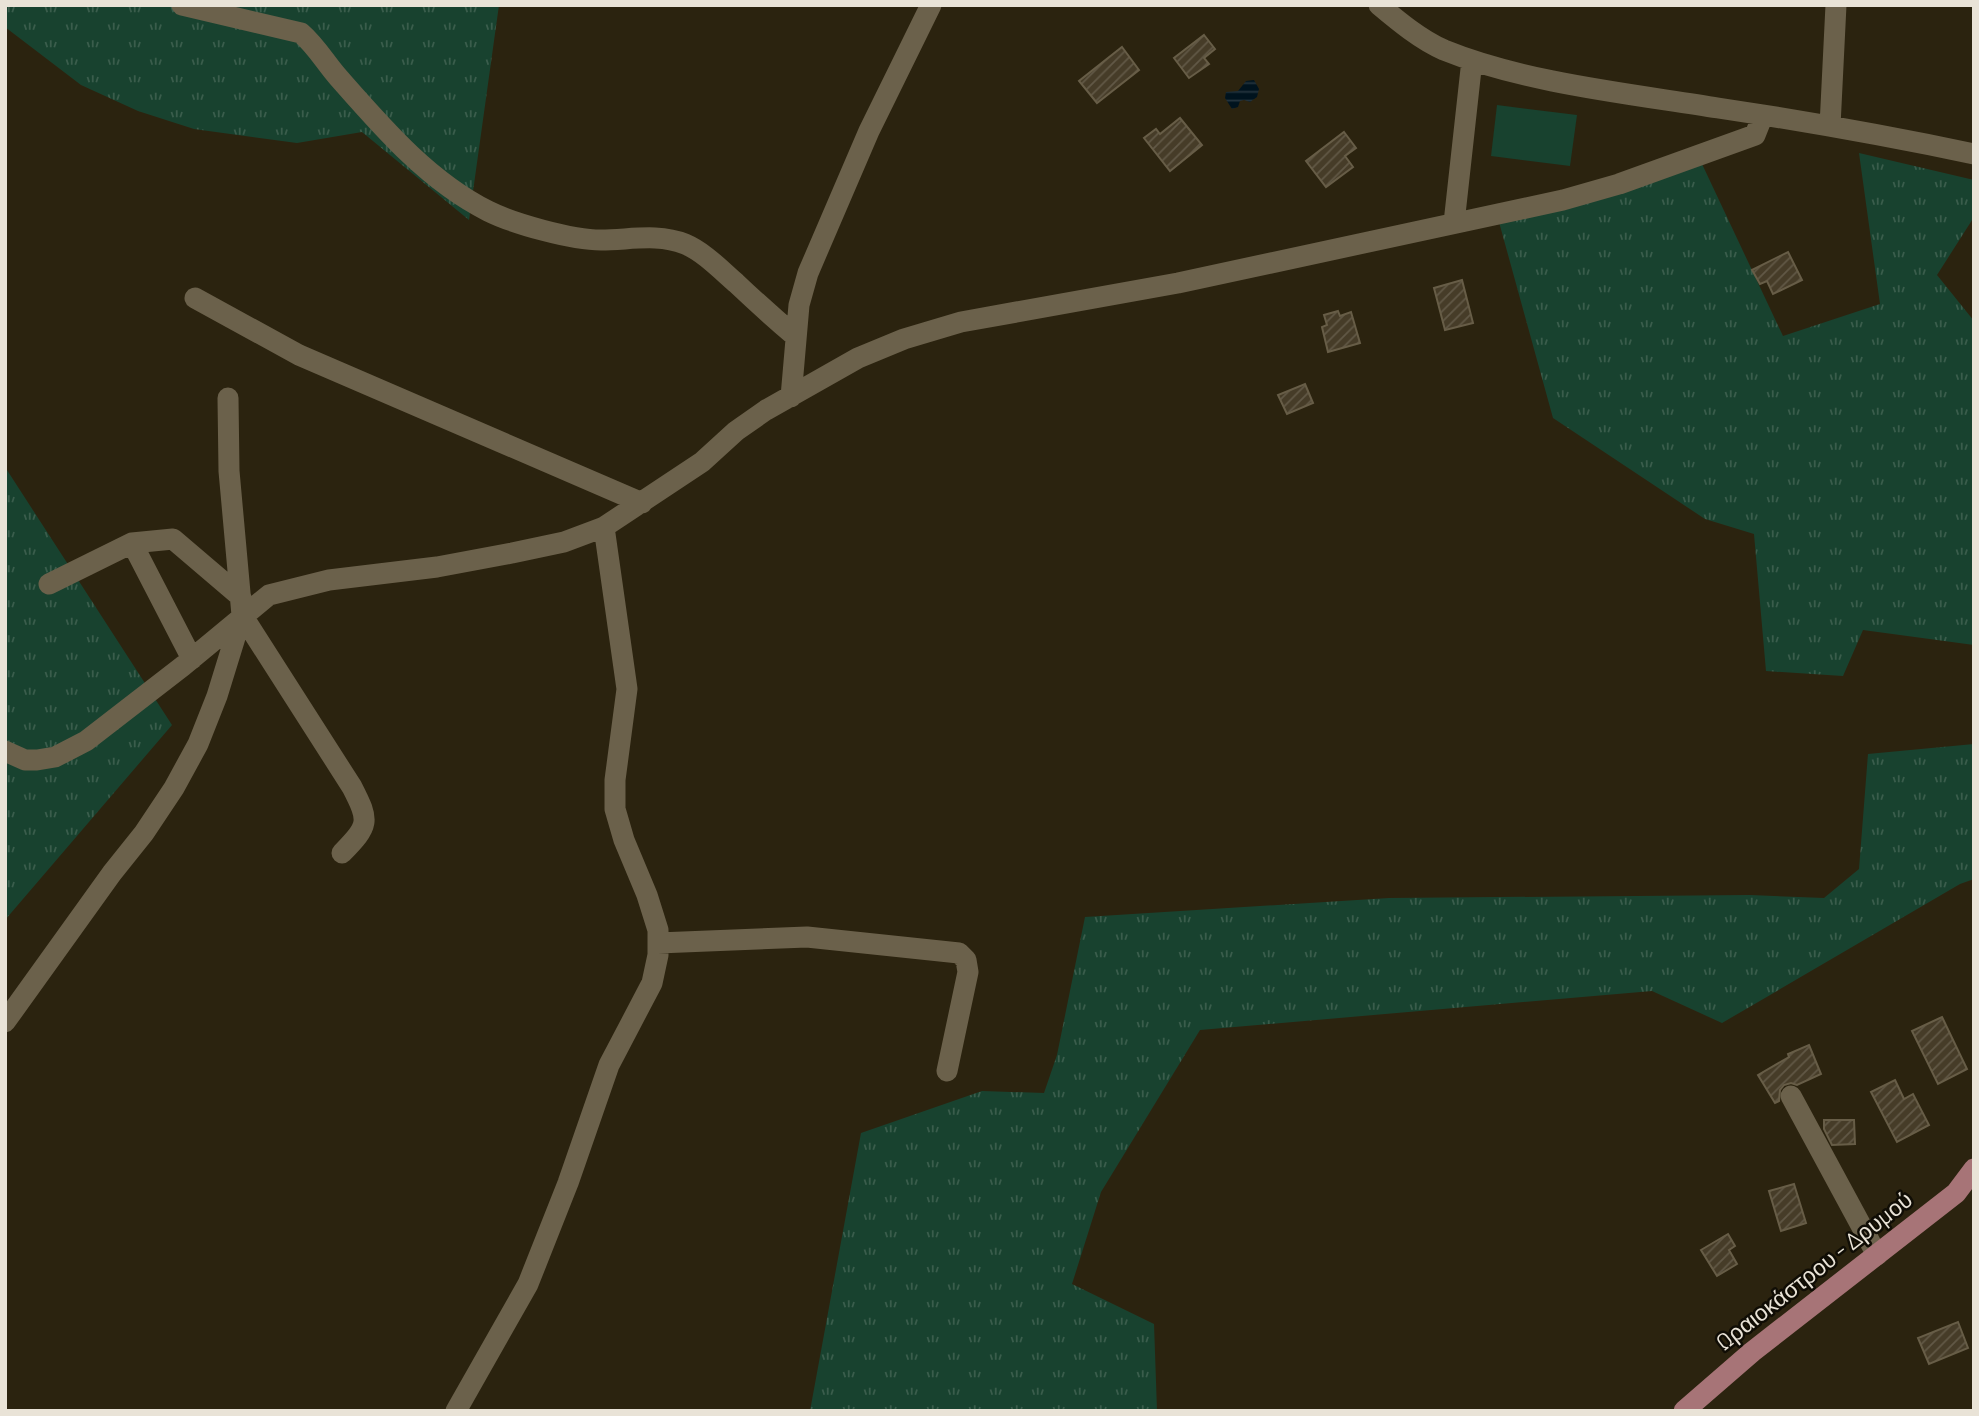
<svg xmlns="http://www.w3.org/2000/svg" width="1979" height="1416" font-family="Barlow,sans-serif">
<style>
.grass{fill:url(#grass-tufts)}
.pitch{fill:#18422f}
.water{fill:url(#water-rules)}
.building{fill:url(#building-hatch);stroke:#675d47;stroke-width:2}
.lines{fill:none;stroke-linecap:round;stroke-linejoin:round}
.minor{stroke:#6b614b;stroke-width:21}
.major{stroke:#a77477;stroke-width:21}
.labels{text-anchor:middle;stroke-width:5;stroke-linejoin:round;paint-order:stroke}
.street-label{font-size:23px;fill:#e9e3d7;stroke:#100d05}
</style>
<defs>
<pattern id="grass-tufts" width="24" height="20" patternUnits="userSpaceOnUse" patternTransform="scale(1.75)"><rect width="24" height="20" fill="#18422f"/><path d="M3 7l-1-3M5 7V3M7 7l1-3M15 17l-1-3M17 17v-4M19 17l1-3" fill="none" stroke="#3a5d4c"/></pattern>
<pattern id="water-rules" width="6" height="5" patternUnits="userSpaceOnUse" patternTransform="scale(1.75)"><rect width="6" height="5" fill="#00131e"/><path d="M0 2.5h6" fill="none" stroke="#25353e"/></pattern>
<pattern id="building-hatch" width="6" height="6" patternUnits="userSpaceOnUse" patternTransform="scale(1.75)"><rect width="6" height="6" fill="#463c28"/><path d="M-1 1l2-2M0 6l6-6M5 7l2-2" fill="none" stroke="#615846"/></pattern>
</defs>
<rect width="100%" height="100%" fill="#2b230f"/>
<!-- grass -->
<path class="grass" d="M5,5H499L469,220L362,132L297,143L194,129L138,111L81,85L5,27Z
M1859,153L1974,180V217L1937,275L1974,321V645L1863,630L1843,676L1766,671L1754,534L1705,519L1553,418L1499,222L1702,164L1783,336L1880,304Z
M5,467L172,725L5,920Z
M1974,744V879L1960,884L1722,1023L1652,991L1200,1030L1101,1192L1072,1284L1154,1324L1157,1411H810L861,1133L982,1091L1044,1093L1057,1055L1085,917L1389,898L1750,895L1824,898L1859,869L1868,754Z"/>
<!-- pitch -->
<path class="pitch" d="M1497,105L1577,115L1570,166L1491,156Z"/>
<!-- water -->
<path class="water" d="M1254,80L1259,89L1257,97L1250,102L1244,100L1240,101L1238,107L1232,109L1225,98L1226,92L1238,91L1246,81Z"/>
<!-- building -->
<path class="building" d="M1204,35L1215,49L1204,58L1209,64L1189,78L1174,58Z
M1122,47L1139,70L1097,103L1079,81Z
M1180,118L1202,145L1170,171L1144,138L1156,129L1160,134Z
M1344,132L1356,148L1345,156L1353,167L1326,187L1306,161Z
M1788,252L1802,280L1773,294L1767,281L1760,284L1752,270Z
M1462,280L1473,323L1445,330L1434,288Z
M1338,311L1340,316L1351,312L1360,343L1328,352L1322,327L1327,325L1324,315Z
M1305,384L1313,403L1287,414L1278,395Z
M1942,1017L1967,1069L1938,1084L1912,1031Z
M1809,1045L1821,1074L1797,1085L1791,1083L1784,1085L1780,1090L1779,1101L1775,1103L1758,1075L1789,1057L1788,1054Z
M1895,1080L1904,1099L1913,1094L1929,1125L1897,1142L1871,1092Z
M1824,1120H1854L1855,1144L1832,1145L1824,1129Z
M1794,1184L1806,1223L1781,1231L1769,1191Z
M1728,1234L1735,1246L1729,1250L1737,1264L1717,1276L1701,1250Z
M1958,1322L1968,1348L1929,1364L1918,1338Z"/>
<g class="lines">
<!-- minor -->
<path class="minor" d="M182,5L301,33C316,46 325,62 338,77C382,127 428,181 488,211C514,224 572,240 601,240C629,240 658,233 685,244C704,252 721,270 736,283C755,301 775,319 795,336
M1379,5C1398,21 1421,40 1444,50C1525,83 1632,94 1718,108C1804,121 1889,136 1974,154
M1830,126L1836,5
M1454,223L1472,60
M195,298L299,355L642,503
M791,397L799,305L808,273L869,131L931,5
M132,543L192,659
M49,584L132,543L173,539L241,597
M242,615L352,787C370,822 369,825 342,853
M5,751L25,760H37L55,757L86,741L183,666L269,595L329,580L437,567L512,553L564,542L604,527L702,462L736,431L766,410L858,358L904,339L961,322L1178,283L1563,200L1619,184L1755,135L1763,115
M658,943L807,937L959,953L966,960L968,972L947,1071
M5,1022L112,873L144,833L174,788L198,744L217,696L242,615L229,471L228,398
M1791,1096L1877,1255
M456,1411L528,1284L568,1183L609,1065L652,983L658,955V930L647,895L624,840L615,809V780L627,689L604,527"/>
<!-- major -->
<path class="major" d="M1684,1411L1752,1352L1956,1193L1974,1169"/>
</g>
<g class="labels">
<!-- street labels -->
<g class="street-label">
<text transform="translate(1814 1271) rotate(-38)" y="8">Ωραιοκάστρου - Δρυμού</text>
</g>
</g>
<!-- border -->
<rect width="1979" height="1416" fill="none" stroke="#e9e3d7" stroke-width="14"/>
</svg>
